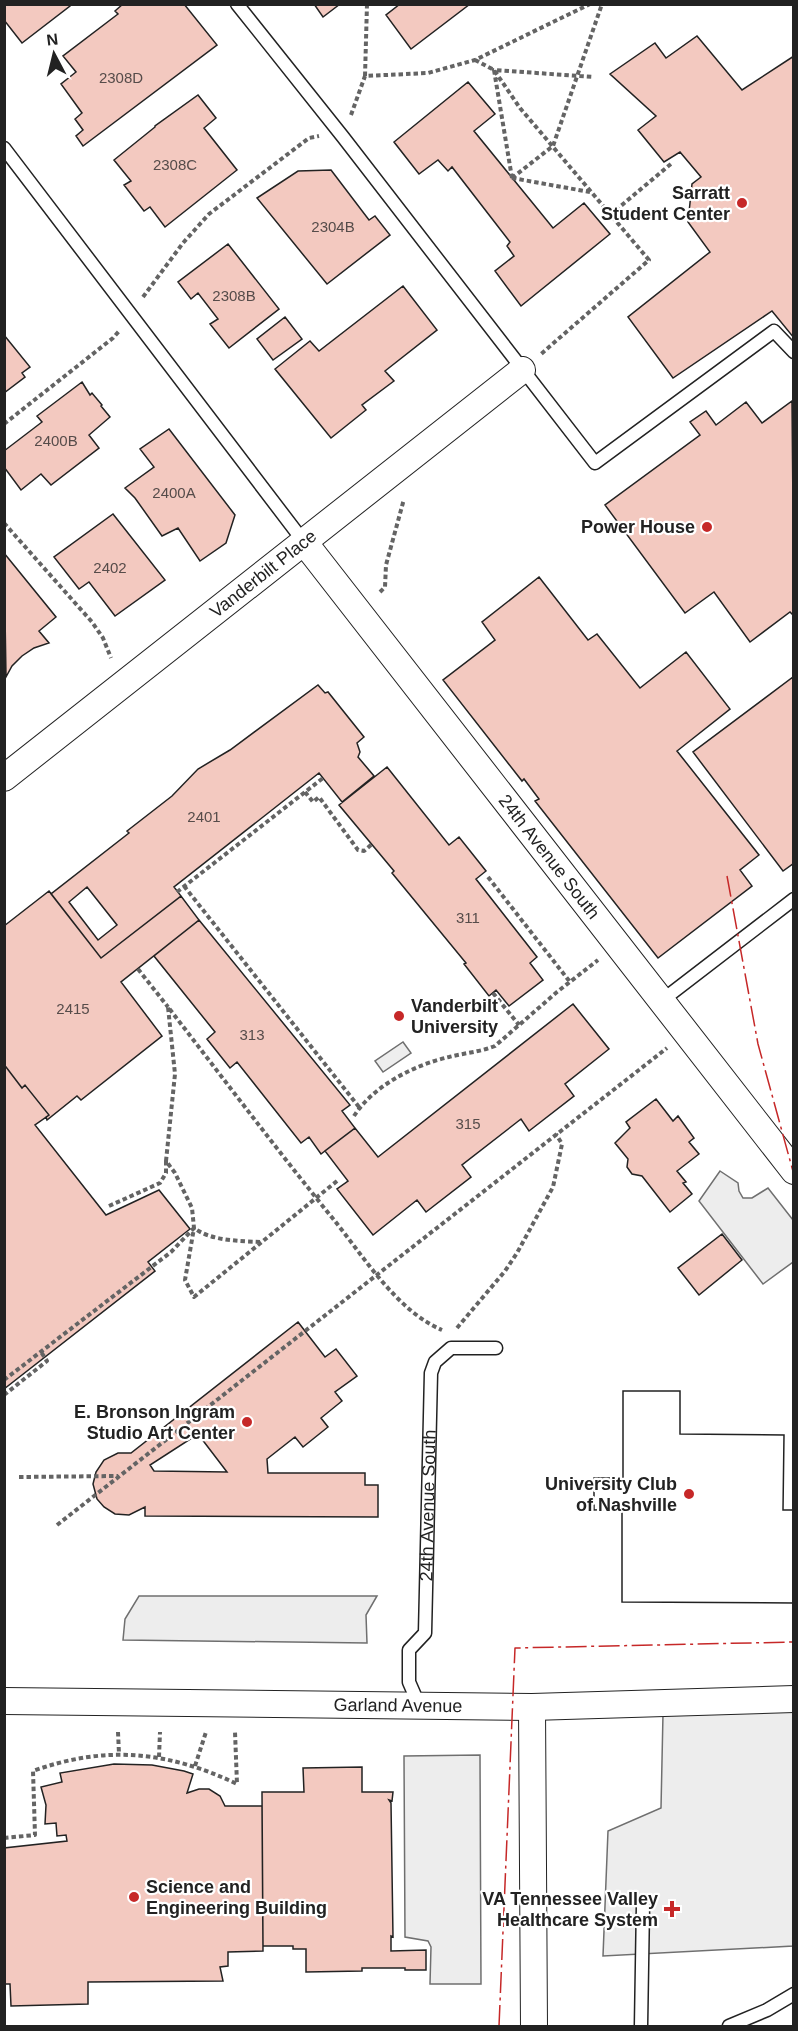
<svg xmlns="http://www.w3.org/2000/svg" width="798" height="2031" font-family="Helvetica,sans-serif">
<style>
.green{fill:#eee;stroke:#6f6f6f;stroke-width:1.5}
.parking{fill:#ededed;stroke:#6f6f6f;stroke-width:1.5}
.building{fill:#f3c9c0;stroke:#222;stroke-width:1.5;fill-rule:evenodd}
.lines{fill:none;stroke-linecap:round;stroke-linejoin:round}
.service-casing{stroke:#222;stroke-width:15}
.minor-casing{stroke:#222;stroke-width:28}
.path{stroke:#646464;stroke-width:4;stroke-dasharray:4.5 3;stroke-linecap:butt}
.service{stroke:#fff;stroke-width:12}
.minor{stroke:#fff;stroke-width:26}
.power{stroke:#c62828;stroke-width:1.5;stroke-dasharray:21 4.5 3 4.5;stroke-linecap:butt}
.poi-dot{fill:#c62828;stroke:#fff;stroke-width:2}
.labels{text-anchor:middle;stroke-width:4.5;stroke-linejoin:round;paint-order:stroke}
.number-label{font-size:15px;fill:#564c4a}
.poi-label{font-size:18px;font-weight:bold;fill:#222;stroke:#fff;text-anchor:end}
.street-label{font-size:18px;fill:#222;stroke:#fff}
</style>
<rect width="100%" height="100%" fill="#fff"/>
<!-- green -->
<path class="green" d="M403,1042L411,1053L383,1072L375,1061Z"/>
<!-- parking -->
<path class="parking" d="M720,1171L738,1183L739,1191L743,1198H752L768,1188L793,1220V1262L763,1284L699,1201Z
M139,1596H377L366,1615L367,1643L123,1640L125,1619Z
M793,1710V1946L603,1956L608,1831L661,1808L663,1714Z
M480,1755L481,1984H430L431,1947L428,1941L405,1937L404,1756Z"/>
<!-- building -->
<path class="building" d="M4,4H69L70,6L22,43L4,20Z
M123,4H184L217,45L83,146L76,136L83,130L75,119L82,113L61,84L76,72L63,56L118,14L115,11Z
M314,4H340L323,17Z
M400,4H470L411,49L386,15Z
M697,36L742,90L794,56V338L772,311L673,378L628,317L710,252L688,222L692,184L701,177L680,152L664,162L638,130L656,116L610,74L655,43L666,58Z
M468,82L495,114L474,131L553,228L584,203L610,234L521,306L495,271L514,256L507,246L510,242L452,167L448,171L438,160L419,174L394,142Z
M198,95L216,118L204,128L237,170L165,227L150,207L144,211L124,185L131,181L114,160L155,127V126Z
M331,170L369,220L375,216L390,235L327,284L257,198L298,171Z
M228,244L279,309L229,348L210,324L218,319L198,293L191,299L178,282Z
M403,286L437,330L385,371L394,381L362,405L366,410L331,438L275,369L310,341L319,351Z
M285,317L302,339L273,360L257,339Z
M4,335L30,367L22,373L25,377L4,393Z
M82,382L90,395L92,393L102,405L101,406L110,417L89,435L99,448L51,485L41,474L21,490L4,467V451L42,422L37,416Z
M792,401L794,616L790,612L750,642L714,592L685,613L605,505L700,435L690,422L706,411L716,425L746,402L762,423Z
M169,429L235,515L226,543L200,561L178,528L162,536L135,498L125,488L154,467L140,449Z
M113,514L165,580L115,616L89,582L79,589L54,557Z
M4,553L56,617L39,631L49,643L34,648L22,656L12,666L6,677Z
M539,577L588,640L597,634L640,688L686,652L730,709L677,751L759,855L740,870L752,886L658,958L535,801L539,799L524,779L522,781L443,680L495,640L482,622Z
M793,677L794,863L783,871L693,752Z
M318,685L325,693L328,692L364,737L357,743L360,752L358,757L374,776L342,802L319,773L174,887L181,896L101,958L51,894L129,833L127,831L172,796L198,769L230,750ZM87,887L117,925L98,940L69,902Z
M387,767L449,845L459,837L486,871L476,879L537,957L530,963L543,980L509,1006L496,990L489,996L464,964L466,963L392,873L394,871L339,805Z
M49,891L101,958L181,896L199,920L121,982L162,1036L81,1100L77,1096L47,1120L46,1117L49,1115L25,1085L22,1088L6,1067L4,1068V926Z
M199,920L350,1105L342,1111L355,1128L321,1154L309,1137L301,1143L237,1062L230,1068L207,1039L215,1032L154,956Z
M573,1004L609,1049L565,1084L574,1096L529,1131L521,1119L462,1165L471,1177L426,1212L417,1200L373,1235L337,1189L348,1181L325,1151L355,1128L378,1157Z
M6,1067L22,1088L25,1085L49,1115L35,1125L106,1215L159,1190L190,1229L148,1262L155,1271L4,1389V1068Z
M656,1099L673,1121L678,1116L694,1138L689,1142L699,1154L677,1171L686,1182L683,1183L692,1194L670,1212L642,1176L632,1174L627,1167L628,1159L615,1143L630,1128L626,1122Z
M722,1234L742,1260L699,1295L678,1268Z
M298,1322L325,1357L336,1349L357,1376L335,1392L342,1401L321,1418L328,1427L303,1447L295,1437L267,1459L268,1473H365V1485H378V1517L145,1516V1507L129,1515L115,1514L104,1507L97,1499L93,1484L96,1472L104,1460L118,1453H131ZM198,1434L227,1472L154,1471L150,1465Z
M623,1391H680V1434L784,1435L783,1510H794V1603L622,1602V1509L594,1510V1478H623Z
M623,1391H680V1434L784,1435L783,1510H794V1603L622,1602V1509L594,1510V1478H623Z
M114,1764L152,1765L184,1771L193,1774L187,1793L199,1789H209L220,1796L225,1806H262L263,1951L228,1952V1966L220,1967L223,1981L88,1982V2004L11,2006L10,1984H4V1848L67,1841L66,1835L57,1836L56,1823L45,1824L46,1805L41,1787L62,1782L60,1773Z
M362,1767V1792H393L392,1801L389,1800L391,1803L393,1937L391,1936V1951L426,1950V1970H405V1968H362V1971L306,1972V1949H293V1946H263L262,1792H304L303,1768Z"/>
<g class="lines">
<!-- service casing -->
<g class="service-casing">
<g id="service">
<path d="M237,4L343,137L595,463L774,331L794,352"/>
<path d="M4,148L304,542"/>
<path d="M660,1002L794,899"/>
<path id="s1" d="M419,1705L409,1682V1650L425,1633L431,1373L435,1362L451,1348H496"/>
<path d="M641,2026L643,1905"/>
<path d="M729,2026L767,2010L794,1994"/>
</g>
</g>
<!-- minor casing -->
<g class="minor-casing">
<g id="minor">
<path id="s2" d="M304,542L794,1171"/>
<path id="s3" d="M4,778L522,370"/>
<path id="s4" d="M4,1701L532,1707L794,1699"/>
<path d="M532,1707L534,2026"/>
</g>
</g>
<!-- path -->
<path class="path" d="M475,60L494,70L520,108L649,260L541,354
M365,76L367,4
M351,115L365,76L428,73L475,60L590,4
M512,178L494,70L594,77
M512,178L553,146L602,4
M512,178L590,192
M610,215L672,163
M143,297L183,243L209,214L309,138L319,136
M4,424L113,338L120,330
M4,523L92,622L103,638L111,658
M380,592L385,587L386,565L404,499
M305,792L313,802L319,797L358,850L364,851L372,844
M488,877L570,982
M184,886L359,1107
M177,892L323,778
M138,969L168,1007
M493,993L519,1025
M354,1116C373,1086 414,1065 449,1057C464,1053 480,1052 495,1046L557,992L598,960
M337,1181L194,1297L185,1280L194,1228L192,1208L175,1173L166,1161L175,1074L168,1007C223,1078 277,1150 334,1220C364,1257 397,1311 442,1330
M109,1206L160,1183L166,1173V1161
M457,1328L505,1271L517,1253L553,1187L562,1144L556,1134
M4,1380L171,1252L194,1228C211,1241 240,1241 261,1242
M4,1395L47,1361L41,1352
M19,1477L118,1476
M57,1525L667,1048
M118,1732L119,1754
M159,1757L160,1732
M195,1766L206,1732
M4,1838L35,1835L33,1771C105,1745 168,1751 237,1784L235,1732"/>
<!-- service -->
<use href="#service" class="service"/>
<!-- minor -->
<use href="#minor" class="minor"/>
<!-- power -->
<path class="power" d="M727,876L758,1044L794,1175
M499,2026L515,1648L794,1642"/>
</g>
<!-- markers -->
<g class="poi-dot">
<circle cx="742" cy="203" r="6"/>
<circle cx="707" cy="527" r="6"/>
<circle cx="399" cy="1016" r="6"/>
<circle cx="247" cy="1422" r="6"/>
<circle cx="689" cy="1494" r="6"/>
<circle cx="134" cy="1897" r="6"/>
<path d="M669 1900h6v6h6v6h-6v6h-6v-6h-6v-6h6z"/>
</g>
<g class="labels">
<!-- number labels -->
<g class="number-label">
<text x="121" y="83">2308D</text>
<text x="175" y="170">2308C</text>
<text x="333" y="232">2304B</text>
<text x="234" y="301">2308B</text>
<text x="56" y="446">2400B</text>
<text x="174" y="498">2400A</text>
<text x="110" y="573">2402</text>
<text x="204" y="822">2401</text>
<text x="468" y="923">311</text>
<text x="73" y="1014">2415</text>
<text x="252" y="1040">313</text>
<text x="468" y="1129">315</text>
</g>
<!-- poi labels -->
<g class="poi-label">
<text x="730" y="199">Sarratt<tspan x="730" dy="21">Student Center</tspan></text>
<text x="695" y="533">Power House</text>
<text x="411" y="1012" text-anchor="start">Vanderbilt<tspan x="411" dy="21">University</tspan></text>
<text x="235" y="1418">E. Bronson Ingram<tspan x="235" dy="21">Studio Art Center</tspan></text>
<text x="677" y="1490">University Club<tspan x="677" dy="21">of Nashville</tspan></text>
<text x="146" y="1893" text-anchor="start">Science and<tspan x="146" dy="21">Engineering Building</tspan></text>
<text x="658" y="1905">VA Tennessee Valley<tspan x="658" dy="21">Healthcare System</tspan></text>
</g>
<!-- street labels -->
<g class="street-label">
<text dy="6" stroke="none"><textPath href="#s3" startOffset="330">Vanderbilt Place</textPath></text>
<text dy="6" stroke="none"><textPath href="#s2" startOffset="399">24th Avenue South</textPath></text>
<text dy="6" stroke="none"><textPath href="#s1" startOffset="208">24th Avenue South</textPath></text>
<text dy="6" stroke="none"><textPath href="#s4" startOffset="394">Garland Avenue</textPath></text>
</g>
</g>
<!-- border -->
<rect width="798" height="2031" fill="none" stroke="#222222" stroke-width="12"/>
<!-- north arrow -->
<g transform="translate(54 54) rotate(353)" stroke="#ffffff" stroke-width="4.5" paint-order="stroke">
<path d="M0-4.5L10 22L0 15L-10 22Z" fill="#222222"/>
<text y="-9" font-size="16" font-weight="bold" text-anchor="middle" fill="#222222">N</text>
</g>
</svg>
